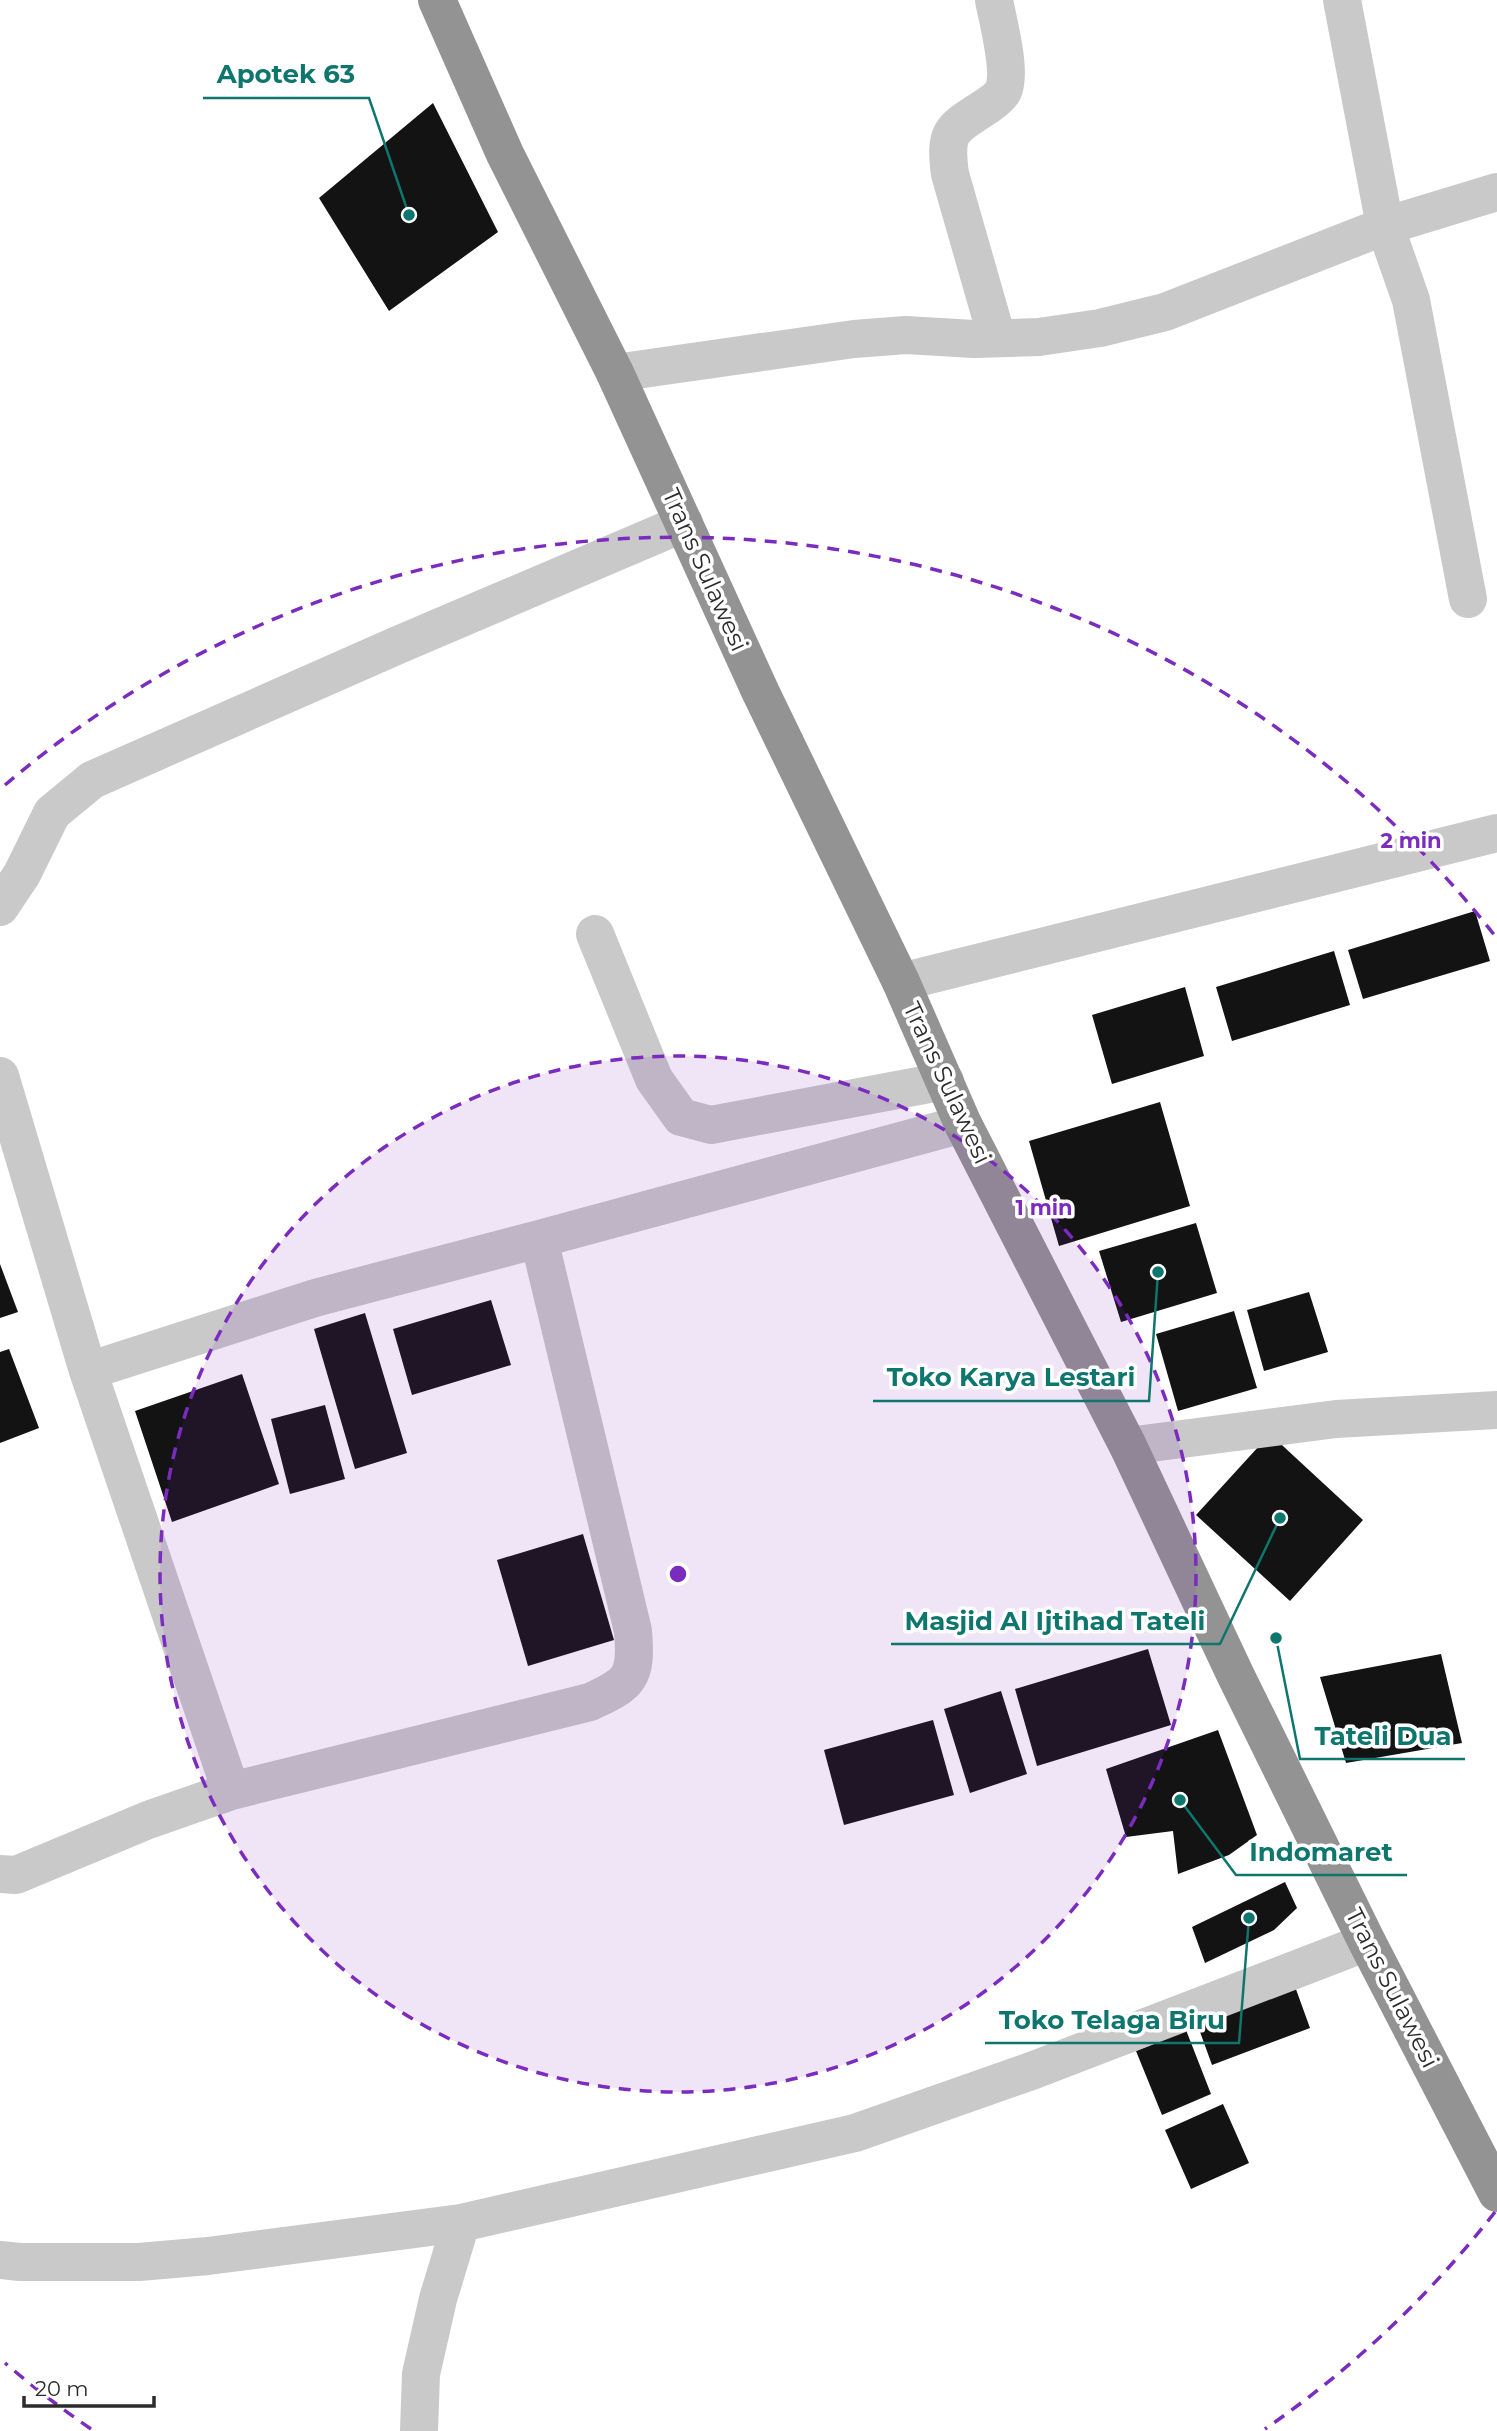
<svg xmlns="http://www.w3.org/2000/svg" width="1497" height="2431" font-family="Montserrat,sans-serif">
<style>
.building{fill:#131313}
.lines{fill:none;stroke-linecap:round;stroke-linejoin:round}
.minor{stroke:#c9c9c9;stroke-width:38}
.highway{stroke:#939393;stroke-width:38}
.ring{fill:none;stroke:#7b2cbf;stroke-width:3.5;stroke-dasharray:12 9}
.labels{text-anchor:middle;stroke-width:7;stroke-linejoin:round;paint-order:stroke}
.street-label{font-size:24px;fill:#2c2c2c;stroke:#fff}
.centre{fill:#7b2cbf;stroke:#fff;stroke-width:3.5}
.ring-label{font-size:21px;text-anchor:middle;font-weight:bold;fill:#7b2cbf;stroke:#fff;stroke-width:7;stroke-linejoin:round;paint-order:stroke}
.leader{fill:none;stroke:#0f766e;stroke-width:2.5}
.callout-dot{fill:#0f766e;stroke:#fff;stroke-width:2.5}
.callout-label{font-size:26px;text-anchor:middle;font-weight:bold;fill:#0f766e;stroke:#fff;stroke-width:7;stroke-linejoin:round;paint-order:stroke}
</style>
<rect width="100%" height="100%" fill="#fff"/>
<!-- building -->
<path class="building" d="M433,103L498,232L389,311L319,198Z
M1475,911L1490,961L1363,999L1348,950Z
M1334,951L1350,1005L1232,1041L1216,987Z
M1185,987L1204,1056L1112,1084L1092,1015Z
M1160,1102L1190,1206L1059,1246L1029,1141Z
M1196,1223L1217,1293L1121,1322L1099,1251Z
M0,1264L18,1312L0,1318Z
M1309,1292L1328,1352L1264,1371L1247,1310Z
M491,1300L511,1365L412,1395L393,1329Z
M1234,1311L1257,1388L1178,1411L1156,1334Z
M365,1313L407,1453L355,1469L314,1329Z
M9,1349L39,1428L0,1443V1352Z
M242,1374L279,1484L172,1522L135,1411Z
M325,1405L345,1479L290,1494L271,1419Z
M1270,1434L1363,1520L1290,1601L1196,1515Z
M583,1534L614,1640L528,1666L497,1560Z
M1148,1649L1171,1725L1037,1766L1015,1689Z
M1441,1654L1462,1743L1346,1763L1320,1677Z
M1001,1691L1027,1774L970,1793L944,1709Z
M933,1720L954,1795L844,1825L824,1750Z
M1218,1730L1257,1835L1229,1855L1178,1874L1173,1831L1126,1837L1106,1769Z
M1285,1882L1297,1908L1274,1930L1205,1963L1192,1927Z
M1293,1981L1310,2028L1212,2065L1195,2018Z
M1186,2030L1211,2094L1162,2115L1136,2051Z
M1223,2104L1249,2163L1191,2189L1165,2130Z"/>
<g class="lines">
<!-- minor -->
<path class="minor" d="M994,0C998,22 1012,72 1003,91C1000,97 993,102 987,106C952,129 944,129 950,174L997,338
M1342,0L1385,226L1411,300L1468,599
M615,373L854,339L906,335L974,339L1039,337L1100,328L1165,312L1385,226L1497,192
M0,907L22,874L52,813L92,780L398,645L684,523
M595,934L654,1079L681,1117L711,1125L945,1081
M901,982L1497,833
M0,1076L88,1371L231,1791L590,1702C630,1684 637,1678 633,1631L539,1239L963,1124
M88,1371L315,1298L539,1239
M1128,1446L1336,1419L1497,1410
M0,1874L16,1875L148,1820L231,1791
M0,2260L20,2262H139L208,2256L461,2223L855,2133L1034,2070L1367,1942
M419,2431L421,2374L438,2299L461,2223"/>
<!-- highway -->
<path class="highway" d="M437,0L505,154L615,373L761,693L901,982L963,1124L1128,1446L1235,1674L1367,1942L1497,2193"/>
</g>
<!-- distance rings -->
<circle cx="678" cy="1574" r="518" fill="#7b2cbf" fill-opacity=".12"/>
<g class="ring">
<circle cx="678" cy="1574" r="518"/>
<path d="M1495 2212A1037 1037 0 0 1 1265 2429M91 2429A1037 1037 0 0 1 5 2363M5 785A1037 1037 0 0 1 1495 936"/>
</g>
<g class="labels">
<!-- street labels -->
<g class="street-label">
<text transform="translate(705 570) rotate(66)" y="8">Trans Sulawesi</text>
<text transform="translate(947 1083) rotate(65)" y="8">Trans Sulawesi</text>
<text transform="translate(1392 1988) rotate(63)" y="8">Trans Sulawesi</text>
</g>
</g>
<circle cx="678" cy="1574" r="10" class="centre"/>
<g class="ring-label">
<text x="1411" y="848">2 min</text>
<text x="1044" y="1215">1 min</text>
</g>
<!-- callouts -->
<path class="leader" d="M409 215L369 98H203M1158 1272L1149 1401H873M1280 1518L1220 1644H891M1276 1638L1300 1759H1465M1180 1800L1236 1875H1407M1249 1918L1239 2043H985"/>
<g class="callout-dot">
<circle cx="409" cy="215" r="7"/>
<circle cx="1158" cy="1272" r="7"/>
<circle cx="1280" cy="1518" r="7"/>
<circle cx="1276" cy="1638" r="7"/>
<circle cx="1180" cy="1800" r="7"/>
<circle cx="1249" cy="1918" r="7"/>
</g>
<g class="callout-label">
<text x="286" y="83">Apotek 63</text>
<text x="1011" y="1386">Toko Karya Lestari</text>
<text x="1055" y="1630">Masjid Al Ijtihad Tateli</text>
<text x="1383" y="1745">Tateli Dua</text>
<text x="1321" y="1861">Indomaret</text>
<text x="1112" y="2029">Toko Telaga Biru</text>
</g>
<!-- scale -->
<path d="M24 2396v10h130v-10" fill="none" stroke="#2c2c2c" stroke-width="3.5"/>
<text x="35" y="2396" font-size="21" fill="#2c2c2c" stroke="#ffffff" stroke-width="5" paint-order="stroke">20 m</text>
</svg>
